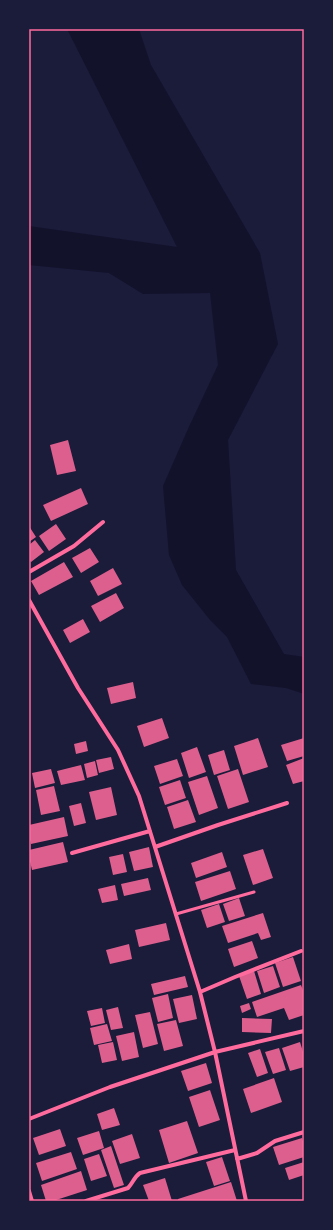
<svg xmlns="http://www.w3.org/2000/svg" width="333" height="1230" font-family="Montserrat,sans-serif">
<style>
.water{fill:#12122b}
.building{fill:#dd5f8e}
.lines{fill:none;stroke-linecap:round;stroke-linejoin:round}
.service{stroke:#ff6b9d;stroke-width:3}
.minor{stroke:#ff6b9d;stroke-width:4}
.neatline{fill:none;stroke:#ff6b9d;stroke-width:1.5}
</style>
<rect width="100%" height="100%" fill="#1b1b3a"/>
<!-- water -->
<path class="water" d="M67,29H139L151,65L260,253L278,344L228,440L236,570L284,654L304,657V694L286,688L251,684L227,637L210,620L182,585L169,555L163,486L188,429L218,365L210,293L143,294L109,273L29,265V226L177,247Z"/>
<!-- building -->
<path class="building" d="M68,440L76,471L57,475L50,445Z
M81,488L88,504L51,521L43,505Z
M56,524L66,539L49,551L39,536Z
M29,526L36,537L29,542Z
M35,540L44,552L31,562L29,560V545Z
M90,548L99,562L81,573L72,558Z
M64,562L73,577L39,595L31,581Z
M113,568L122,584L98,596L90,581Z
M116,593L124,608L100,622L91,606Z
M83,619L90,632L70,643L63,630Z
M133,682L136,698L111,704L107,688Z
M162,718L169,738L144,747L137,726Z
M258,738L268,767L243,775L234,746Z
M304,738V756L287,761L281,745Z
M86,741L88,751L76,754L74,744Z
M197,747L206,772L189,778L181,753Z
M224,750L230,770L214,775L208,755Z
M111,757L114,769L99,773L96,760Z
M304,758V781L293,784L286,765Z
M177,759L183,776L160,784L154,766Z
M95,761L98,775L87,778L84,764Z
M81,765L85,780L61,785L57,771Z
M51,769L55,783L35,788L32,773Z
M238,769L249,802L228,809L217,776Z
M207,776L218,808L199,815L188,782Z
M180,780L186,798L165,805L159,787Z
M54,786L60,811L41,815L36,790Z
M111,787L117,815L96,820L89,792Z
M188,800L196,822L174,829L167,807Z
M81,803L86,823L74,826L69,806Z
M64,817L68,836L31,844L29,835V825Z
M63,842L68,862L32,870L29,857V850Z
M149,847L153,867L134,871L129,852Z
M263,849L273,878L253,885L243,855Z
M222,852L227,867L196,878L191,863Z
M123,854L127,872L113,875L109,857Z
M230,871L236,889L201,901L195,882Z
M148,878L151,890L124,896L121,884Z
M115,885L118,900L102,903L98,889Z
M239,898L245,916L229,921L223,904Z
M219,904L225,922L207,928L201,910Z
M263,913L271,937L261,940L258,933L228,943L222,926Z
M166,923L170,940L139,947L135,930Z
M252,941L258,958L234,967L228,949Z
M129,944L132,959L110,964L106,950Z
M293,957L301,981L283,987L275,963Z
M273,966L280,987L264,993L257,971Z
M254,971L261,994L247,999L239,976Z
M185,976L188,987L154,995L151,984Z
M301,985L304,993V1015L289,1020L284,1008L257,1017L252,1002Z
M168,994L173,1018L158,1022L152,998Z
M192,995L197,1019L179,1023L173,999Z
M249,1003L251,1009L242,1013L240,1006Z
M118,1007L123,1028L111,1030L106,1010Z
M102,1008L105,1023L91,1026L87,1011Z
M150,1012L158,1044L143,1048L135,1015Z
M242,1018L272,1019L271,1033L242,1032Z
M176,1020L183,1046L164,1051L157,1024Z
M107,1024L112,1041L94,1045L90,1028Z
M134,1032L139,1057L122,1061L116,1036Z
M113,1042L117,1060L102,1063L98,1045Z
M300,1042L304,1055V1067L290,1071L282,1048Z
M279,1048L286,1070L273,1074L265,1052Z
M260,1049L268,1073L257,1077L248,1053Z
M206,1063L212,1083L188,1091L181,1071Z
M274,1078L282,1102L251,1113L243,1089Z
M210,1090L220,1120L199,1127L189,1097Z
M114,1108L120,1125L102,1130L97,1114Z
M187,1121L198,1153L169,1163L159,1130Z
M60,1129L66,1146L39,1155L33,1138Z
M99,1131L104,1148L83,1155L77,1138Z
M132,1134L140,1158L120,1164L112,1141Z
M302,1138L304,1144V1157L279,1165L273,1147Z
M111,1146L124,1185L114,1188L101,1150Z
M71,1152L77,1169L42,1181L36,1163Z
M99,1154L107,1176L91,1181L84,1159Z
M222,1157L230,1181L214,1186L206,1162Z
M304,1162V1175L289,1180L285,1168Z
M81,1171L87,1190L53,1201H46L41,1185Z
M165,1178L172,1201H149L143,1185Z
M231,1182L237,1201H178V1199Z"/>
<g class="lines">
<!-- service -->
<path class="service" d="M176,914L254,892"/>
<!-- minor -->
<path class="minor" d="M29,572L74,546L103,522
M29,600L78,688L118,750L139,796L200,992L215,1052L246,1201
M155,847L218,825L287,803
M72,853L150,831
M200,992L235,977L301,951
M29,1119L110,1087L215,1052L304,1031
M237,1159L257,1153L275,1141L304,1132
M29,1191L32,1201
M86,1201L128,1188C133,1183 134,1177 140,1173L235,1150"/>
</g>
<!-- border -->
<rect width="333" height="1230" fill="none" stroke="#1b1b3a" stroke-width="60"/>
<rect x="30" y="30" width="273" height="1170" class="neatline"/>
</svg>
